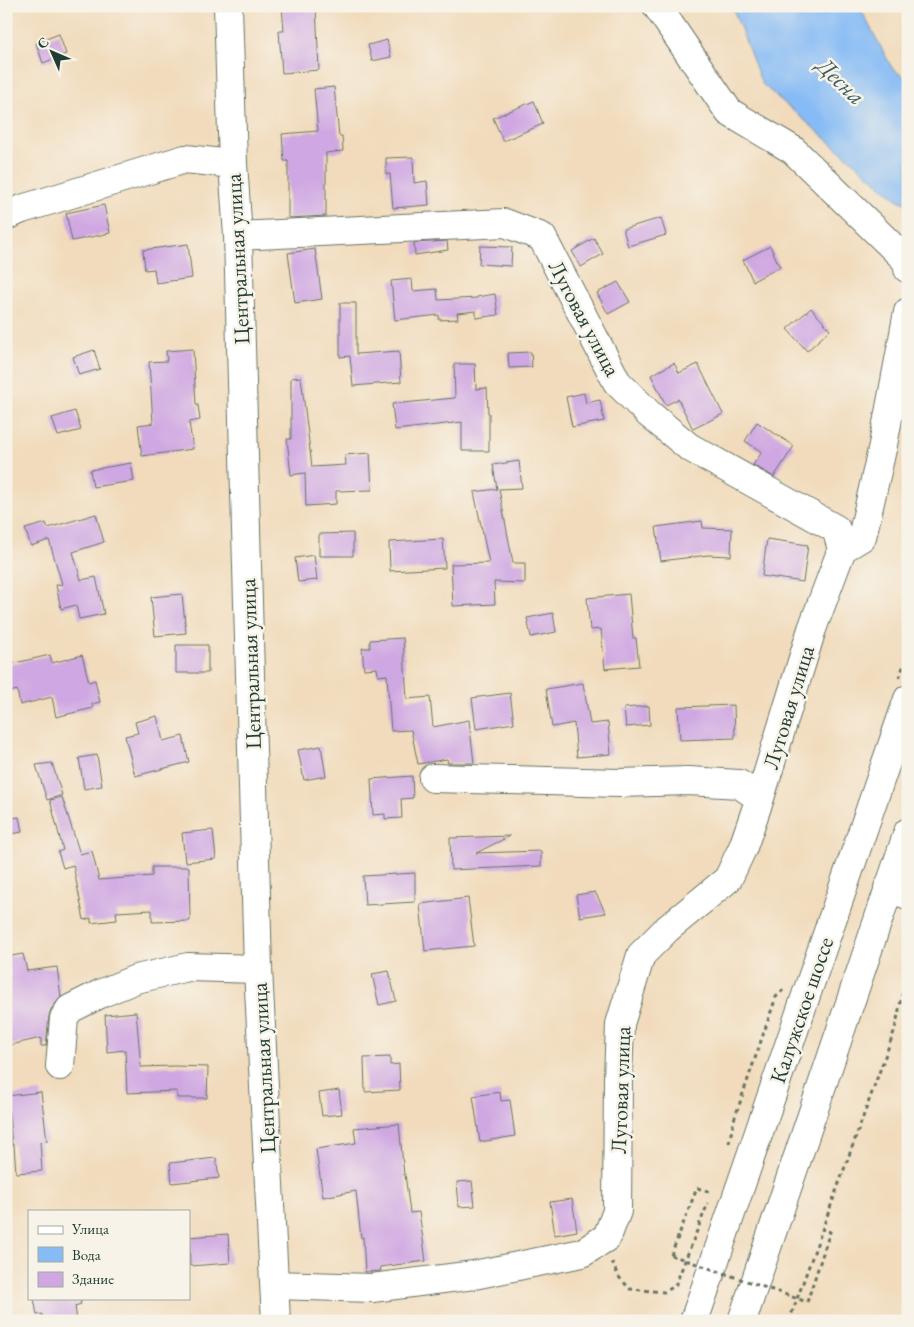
<svg xmlns="http://www.w3.org/2000/svg" width="914" height="1327" font-family="'EB Garamond',serif">
<style>
.water{fill:#86bbf5;stroke:#527c94}
.building{fill:#cfa7e2}
.lines{fill:none;stroke-linecap:round;stroke-linejoin:round}
.minor-casing{stroke:#687464;stroke-width:30}
.highway-casing{stroke:#687464;stroke-width:30}
.path{stroke:#687464;stroke-width:3;stroke-dasharray:4 4;stroke-linecap:butt}
.minor{stroke:#fff;stroke-width:28}
.highway{stroke:#fff;stroke-width:28}
.path-bridge{stroke:#687464;stroke-width:3;stroke-dasharray:4 4;stroke-linecap:butt}
.labels{text-anchor:middle;stroke-width:5;stroke-linejoin:round;paint-order:stroke}
.street-label{font-size:22px;fill:#1f3d34;stroke:#f7f3e8}
.water-label{font-size:24px;font-style:italic;fill:#395c64;stroke:#f7f3e8}
</style>
<rect width="100%" height="100%" fill="#f7f3e8"/>
<filter id="ink" filterUnits="userSpaceOnUse"><feTurbulence type="fractalNoise" baseFrequency=".02" numOctaves="2"/><feDisplacementMap in="SourceGraphic" scale="10" xChannelSelector="R" yChannelSelector="G"/><feConvolveMatrix kernelMatrix="1 2 1 2 8 2 1 2 1" color-interpolation-filters="sRGB"/></filter>
<filter id="wash" filterUnits="userSpaceOnUse"><feTurbulence type="fractalNoise" baseFrequency=".0096" numOctaves="4" result="noise"/><feDisplacementMap in="SourceGraphic" scale="20" xChannelSelector="R" yChannelSelector="G"/><feGaussianBlur stdDeviation="1.12" result="paint"/><feColorMatrix in="noise" values="0 0 0 0 0 0 0 0 0 0 0 0 0 0 0 0 0 1.4 0 .05"/><feComposite in="paint" operator="in"/></filter>
<g filter="url(#wash)">
<rect width="100%" height="100%" fill="#f1dbbc"/>
<!-- water -->
<path class="water" d="M732,6H859L892,68L908,80V204L898,200L762,84Z"/>
<g id="blocks">
<!-- building -->
<path class="building" d="M282,6H316L319,70L282,73L279,31H284Z
M59,34L66,54L43,63L36,43Z
M387,40L391,57L372,61L368,45Z
M334,87L339,136H342L343,151L326,153V216L288,218V161H284L282,134L318,131L314,89Z
M534,101L543,124L503,141L493,118Z
M413,157L414,183L427,181L429,205L393,208L390,174H386V158Z
M104,205L110,233L72,241L66,213Z
M661,218L666,235L628,246L623,229Z
M594,238L603,254L581,267L572,251Z
M447,241L448,250L415,255L414,243Z
M188,244L192,278L156,283L154,269L145,270L143,250Z
M480,246L512,247L511,266L479,264Z
M770,246L780,267L753,281L743,260Z
M315,249L322,299L295,303L288,253Z
M412,279L413,291L437,289L438,300L477,298V297L495,294L498,315L476,318V311L457,313L458,319L439,320V315L395,320L391,281Z
M618,282L630,302L608,314L597,293Z
M340,303H356V354L399,351L401,382L353,386L350,356L340,357Z
M811,308L830,330L807,351L787,329Z
M193,349L196,405H198L200,420L189,422L193,449L142,456L138,425L153,423L149,362L167,361L166,351Z
M94,350L100,369L79,375L73,357Z
M531,352L532,367L509,368L508,353Z
M674,363L679,373L698,364L723,414L693,429L678,399L666,405L651,375Z
M454,364H475L476,389L487,388L488,413H489V451H462V422L395,430L392,404L455,398Z
M301,377L312,467L346,465L345,455L370,453L372,490L336,491V504L306,506L305,473L291,475L287,439H291V378Z
M584,393L586,403L600,400L604,421L572,427L566,397Z
M75,411L81,430L58,436L52,418Z
M757,422L794,446L774,477L753,465L762,452L745,441Z
M519,461L522,488L499,489L513,563H525V583L494,582L495,604L453,606L451,564L489,563L474,492L497,489L493,465Z
M131,463L134,481L93,487L90,470Z
M96,514L104,542L73,552L81,580L96,577L104,614L79,619L76,605L61,609L56,585L62,584L49,540L31,546L25,529L46,523L48,528Z
M702,521L703,528L732,529L731,556L708,555L661,561L656,527Z
M353,533V556H319V534Z
M443,539L445,568L390,571L389,542Z
M767,539L808,545L803,582L762,576Z
M314,555L317,580L298,582L295,558Z
M182,594L186,633L155,636L151,597Z
M629,594L633,638H636L639,666L605,669L601,629L590,630L587,598Z
M553,613L556,632L531,637L527,618Z
M403,638L407,699L430,697L433,727L469,720L474,763H448L447,759L418,764L411,730L391,731L387,675L378,676L377,668L364,669L362,648H370V640Z
M176,645H208V673H176Z
M50,655L52,663L82,655L89,682L95,680L100,702L92,704L93,708L56,717L52,697L20,705L17,690L6,693V665Z
M583,683L590,724L608,722L611,754L577,757L574,723L552,727L546,689Z
M510,693L514,723L476,729L472,698Z
M734,705L735,738L680,740L678,707Z
M649,706L650,725L626,727L624,708Z
M157,716L163,741L183,736L189,762L135,776L125,736L138,733L135,722Z
M321,746L326,776L304,780L298,750Z
M97,755L102,786L84,789L79,758Z
M52,763L62,795L47,800L36,765Z
M412,776L413,798L401,799L402,818L385,819V814L373,815L371,779Z
M62,797L80,854L92,851L99,880L152,876V867H189L190,921L152,922V910L116,912L117,920L91,923V918L84,920L73,865L63,868L58,852L63,850L50,800Z
M19,817L22,832L6,835V819Z
M213,830L216,859L185,862L182,833Z
M510,836L476,853L541,851V866L451,870L450,838Z
M415,873V902L365,905L363,876Z
M595,892L606,913L580,917L576,895Z
M468,898L474,946L425,951L420,904Z
M23,954L27,971L57,967L61,997L51,1009L49,1016L46,1046H41V1038L6,1046V957Z
M389,971L396,1001L379,1005L372,974Z
M136,1012L141,1067L174,1066L208,1067L207,1098H177V1091L127,1093L125,1050L107,1052L105,1015Z
M390,1057V1065L399,1064L400,1090L365,1092L364,1058Z
M339,1090L342,1114L322,1116L319,1093Z
M41,1092L47,1141L40,1142L42,1171L16,1173L14,1145H12L7,1096Z
M500,1092L501,1101L510,1100L515,1136L480,1142L473,1096Z
M399,1124L404,1175L405,1174L410,1213L419,1212L426,1261L380,1267L381,1271L365,1272L363,1237L361,1238L356,1191L323,1197L316,1149L356,1143L354,1128Z
M216,1158L219,1178L172,1183L170,1163Z
M472,1181L475,1206L459,1207L457,1182Z
M572,1199L577,1231L555,1235L550,1202Z
M228,1234L230,1263L190,1266L189,1237Z
M34,1298H80L81,1304L75,1306L77,1321H43L42,1314L37,1315Z"/>
</g>
</g>
<g filter="url(#ink)">
<use href="#blocks" fill-opacity="0" stroke="#687464" stroke-width="1"/>
<g class="lines">
<!-- minor casing -->
<g class="minor-casing">
<path id="minor" d="M228,6L233,164L238,236L258,969L276,1321
M657,6L729,112L793,150L907,261L908,269
M6,216L22,209L185,159L233,164
M238,236L505,223L542,237L617,382L649,414L689,447L836,529L842,549L812,629L760,798L743,847L728,879L667,929L641,955L620,1024L618,1078L617,1211L607,1237L582,1253L474,1275L372,1288L275,1285
M842,549L862,537L883,445L908,312
M433,778L619,783L689,781L739,784L760,798
M888,888L908,895
M60,1066L64,1018L70,1009L102,993L136,979L188,967L258,969"/>
</g>
<!-- highway casing -->
<g class="highway-casing">
<path id="highway" d="M694,1321L908,699
M742,1321L908,832"/>
</g>
<!-- path -->
<path class="path" d="M899,678L908,654
M729,1143L734,1120L776,997L783,990
M671,1255L697,1188L712,1192
M612,1262L618,1276L630,1289L664,1292L675,1286L708,1203
M807,1302L830,1232L823,1229
M789,1321L895,1029L908,967"/>
<!-- minor -->
<use href="#minor" class="minor"/>
<!-- highway -->
<use href="#highway" class="highway"/>
<!-- path-bridge -->
<path class="path-bridge" d="M671,1255L807,1302"/>
</g>
</g>
<g class="labels">
<!-- street labels -->
<g class="street-label">
<text transform="translate(237 259) rotate(-93)" y="8">Центральная улица</text>
<text transform="translate(585 318) rotate(62)" y="8">Луговая улица</text>
<text transform="translate(250 664) rotate(-92)" y="8">Центральная улица</text>
<text transform="translate(788 707) rotate(-73)" y="8">Луговая улица</text>
<text transform="translate(801 1010) rotate(-71)" y="8">Калужское шоссе</text>
<text transform="translate(263 1068) rotate(-93)" y="8">Центральная улица</text>
<text transform="translate(620 1090) rotate(-88)" y="8">Луговая улица</text>
</g>
<!-- water labels -->
<g class="water-label">
<text transform="translate(841 81) rotate(44)" y="8">Десна</text>
</g>
</g>
<!-- margin -->
<rect width="914" height="1327" fill="none" stroke="#f7f3e8" stroke-width="25"/>
<!-- legend -->
<rect x="28" y="1210" width="162" height="90" fill="#f7f3e8" stroke="#a1aaa0"/>
<rect x="38" y="1226" width="25" height="8" fill="#ffffff" stroke="#a1aaa0"/>
<text x="72" y="1234" font-size="15" fill="#1f3d34">Улица</text>
<rect x="38" y="1247" width="25" height="15" fill="#86bbf5" stroke="#a1aaa0"/>
<text x="72" y="1260" font-size="15" fill="#1f3d34">Вода</text>
<rect x="38" y="1272" width="25" height="15" fill="#cfa7e2" stroke="#a1aaa0"/>
<text x="72" y="1284" font-size="15" fill="#1f3d34">Здание</text>
<!-- north arrow -->
<g transform="translate(52 52) rotate(315)" stroke="#f7f3e8" stroke-width="4" paint-order="stroke">
<path d="M0-4L9 19L0 12L-9 19Z" fill="#1f3d34"/>
<text y="-8" font-size="14" font-weight="bold" text-anchor="middle" fill="#1f3d34">С</text>
</g>
</svg>
